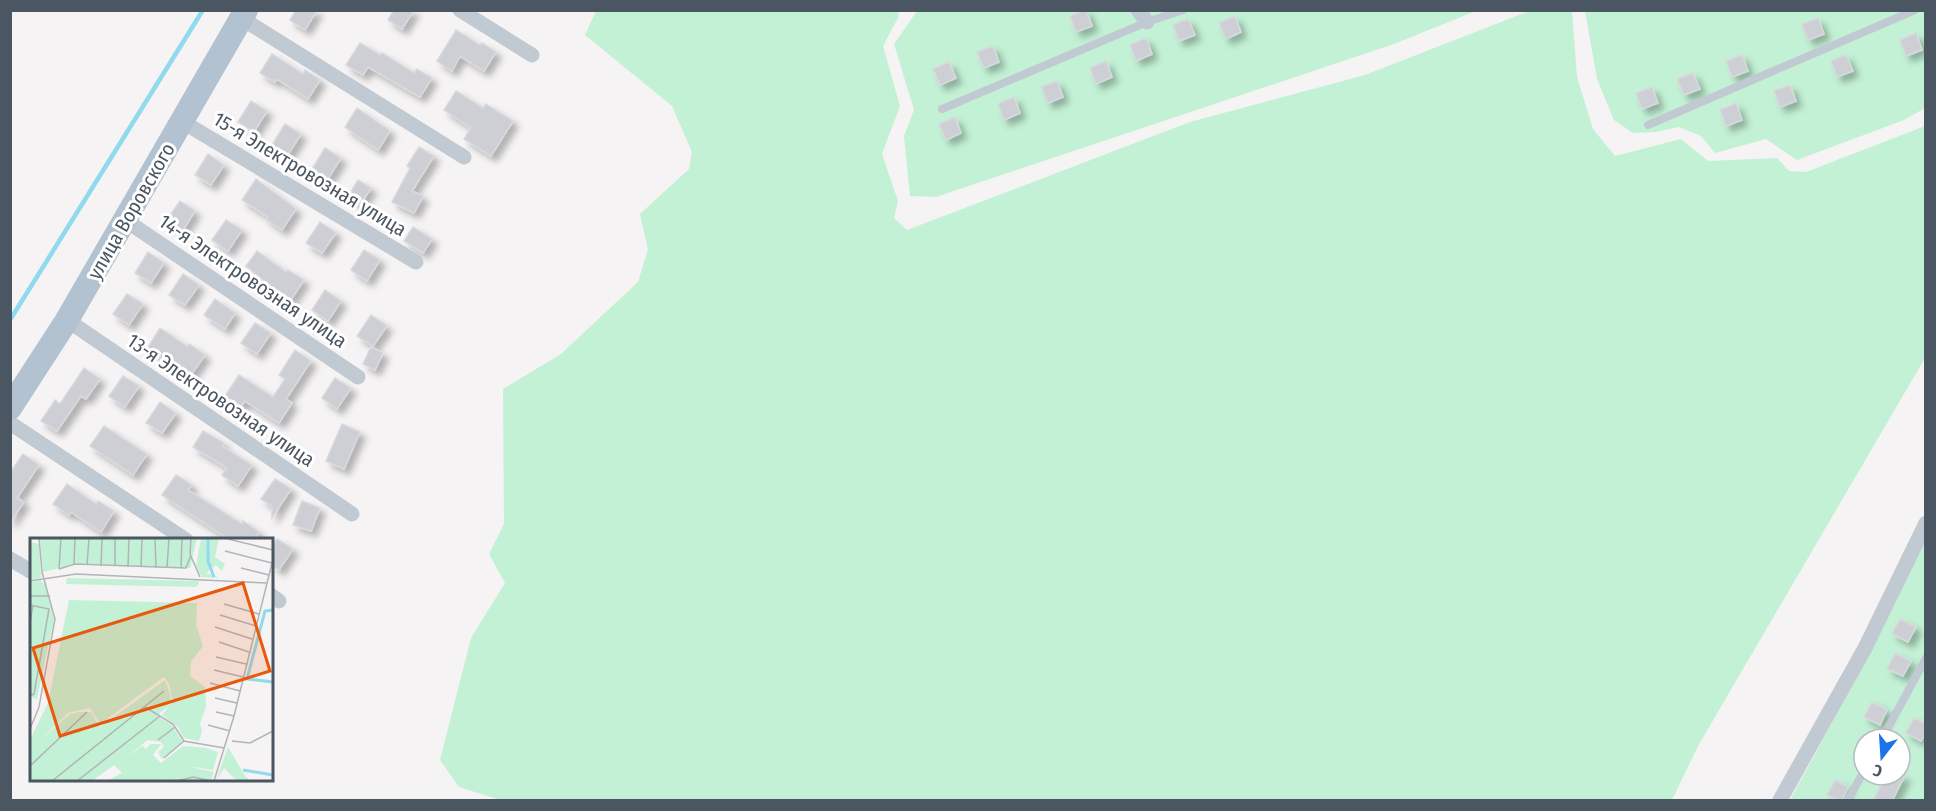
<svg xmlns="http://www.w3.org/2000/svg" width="1936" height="811" font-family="'Fira Sans Condensed',sans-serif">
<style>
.green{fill:#c3f1d5;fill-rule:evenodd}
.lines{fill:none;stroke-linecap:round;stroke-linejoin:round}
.stream{stroke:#90daee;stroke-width:4.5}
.building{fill:#cdcfd5;stroke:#d7d9de;stroke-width:1.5;filter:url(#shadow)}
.lane{stroke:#c1cad2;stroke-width:8}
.street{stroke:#c1cad2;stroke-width:15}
.primary{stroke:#b3c2d1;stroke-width:24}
.labels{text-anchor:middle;stroke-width:6;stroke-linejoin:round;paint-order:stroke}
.street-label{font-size:20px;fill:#4a5661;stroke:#fff}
.inset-river{fill:none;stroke:#90daee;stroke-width:3}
.inset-road{fill:none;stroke:#b1b4b9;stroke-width:1.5}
.view{fill:#e8590c;fill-opacity:0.15;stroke:#e8590c;stroke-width:3}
.inset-edge{fill:none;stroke:#4a5661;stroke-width:3}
</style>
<defs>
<filter id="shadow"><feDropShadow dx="5.5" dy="5.5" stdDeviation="3" flood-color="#0004"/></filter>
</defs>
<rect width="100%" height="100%" fill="#f5f3f3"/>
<!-- green -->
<path class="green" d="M596,11H898L899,16L883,46L900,106L882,154L898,201L894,218L907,230L1190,122L1365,75L1529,11H1572L1577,77L1593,129L1615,156L1681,139L1708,161L1777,158L1789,171L1806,172L1925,126V358L1698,746L1672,800H500L459,787L440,760L471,638L505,583L489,554L504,524L503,389L561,354L638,282L648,249L640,214L689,169L692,152L672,106L585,35Z
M917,11H1476L1394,44L936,197L910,196L904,136L914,110L894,44Z
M1585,11H1925V108L1904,120L1797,160L1766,139L1715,153L1701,136L1679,127L1656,132L1633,133L1614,120L1597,79Z
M1925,540V800H1790L1871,651ZM1864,739H1900V775H1864Z"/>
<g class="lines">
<!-- stream -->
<path class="stream" d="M10,320L203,10"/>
</g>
<!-- building -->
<path class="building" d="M296,10H317L305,30L290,20Z
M394,10H414L402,29L388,20Z
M1086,10L1092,26L1076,32L1070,16Z
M1235,16L1241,32L1226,39L1219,23Z
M1818,18L1824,34L1808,40L1802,24Z
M1188,19L1195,35L1179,41L1173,25Z
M456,30L480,45L482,43L496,52L484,71L460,56L452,71L437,61Z
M1916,33L1922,50L1906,56L1900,40Z
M1146,38L1152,54L1136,61L1130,45Z
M360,43L380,55L382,53L414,73L417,69L432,78L420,97L368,67L363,75L346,65Z
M993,46L999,62L984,68L977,52Z
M272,54L303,74L305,70L320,80L308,99L277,79L275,82L260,73Z
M1742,55L1748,71L1732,77L1726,61Z
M1846,55L1853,71L1837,77L1831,61Z
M1106,61L1112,77L1096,84L1090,68Z
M949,62L956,78L940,85L933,69Z
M1693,73L1700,89L1684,95L1677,79Z
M1057,81L1063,97L1048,103L1041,87Z
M1790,85L1796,101L1780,107L1774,91Z
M1652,87L1658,103L1642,109L1636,93Z
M456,91L483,108L486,104L513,121L491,156L464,139L471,128L444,110Z
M1014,97L1020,113L1004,120L998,104Z
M251,101L267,111L254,132L238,122Z
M1736,103L1742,120L1726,126L1720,110Z
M357,108L390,131L378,150L345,127Z
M955,117L961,133L946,140L939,124Z
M285,124L301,134L288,155L272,145Z
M419,147L434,156L412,191L423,196L414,213L392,202L410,168L407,166Z
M325,148L341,158L328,179L312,169Z
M208,154L224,165L211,185L195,175Z
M256,179L296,209L282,230L266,219L268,217L242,200Z
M358,180L371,188L360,205L348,197Z
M180,201L195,211L182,232L166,221Z
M226,220L242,230L228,251L212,240Z
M320,222L336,233L322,253L306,243Z
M413,227L432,239L423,253L404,241Z
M364,250L380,260L367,281L351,270Z
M257,251L286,272L288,270L304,280L290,301L246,266Z
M148,252L164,263L151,283L135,273Z
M183,274L199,285L185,305L169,295Z
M325,290L341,301L328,321L312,310Z
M127,294L143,304L129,325L113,314Z
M215,299L235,313L225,329L204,315Z
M371,315L387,326L373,346L357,336Z
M255,323L271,333L257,354L241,343Z
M160,328L188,347L189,344L205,355L191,375L164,357L162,359L147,349Z
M371,347L383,353L375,370L363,364Z
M295,350L311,361L286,399L292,403L279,423L245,401L241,406L225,396L239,375L273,397L285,379L279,375Z
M84,368L100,379L86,399L81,396L57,431L41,421L55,400L60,404Z
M123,376L139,386L125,407L109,396Z
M335,378L351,388L337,409L322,398Z
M160,402L176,413L162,433L146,423Z
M342,424L360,432L344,469L326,461Z
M104,426L147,454L133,475L90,446Z
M203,431L224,443L222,446L252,465L238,486L222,475L227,468L193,447Z
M23,454L39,465L17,498L24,502L10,522V473Z
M176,475L192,485L188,490L242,524L243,521L259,532L254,540H230L162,495Z
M275,479L291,489L272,518V506L261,499Z
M67,484L96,504L98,501L114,511L101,532L71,512L69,515L53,504Z
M302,501L320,508L311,531L293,525Z
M277,539L293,549L279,570L272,565V547Z
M1900,619L1916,627L1908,642L1892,634Z
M1895,653L1911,661L1903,676L1887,669Z
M1872,702L1887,710L1880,725L1864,717Z
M1914,718L1926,724V732L1921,741L1906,733Z
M1886,775H1905L1892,801H1873Z
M1835,780L1848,787L1842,801H1838L1827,795Z"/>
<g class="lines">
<!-- lane -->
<path class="lane" d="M942,109L1147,22L1183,10
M1648,125L1915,10
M1882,739L1926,658
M1848,800L1864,771"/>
<!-- street -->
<path class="street" d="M460,10L532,55
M1138,10L1147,22
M241,18L464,157
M183,122L416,262
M125,220L358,377
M67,320L352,514
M10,423L186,540
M10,559L32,572
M272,596L279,601
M1780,800L1865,648L1926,523"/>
<!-- primary -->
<path class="primary" d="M10,408L67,320L246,10"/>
</g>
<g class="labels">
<!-- street labels -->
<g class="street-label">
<text transform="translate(310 174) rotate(31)" y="7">15-я Электровозная улица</text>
<text transform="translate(131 211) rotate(-60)" y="7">улица Воровского</text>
<text transform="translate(253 281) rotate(34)" y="7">14-я Электровозная улица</text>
<text transform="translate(221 400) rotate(34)" y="7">13-я Электровозная улица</text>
</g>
</g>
<!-- overview -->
<g transform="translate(30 538)">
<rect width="243" height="243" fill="#f5f3f3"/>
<path d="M10,0H167L160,30L46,26L13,34ZM171,0H176L177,23L180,0H189L185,19L195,26L192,33L186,27L176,35L190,40L172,39L166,28ZM0,4L9,6L11,40L0,42ZM37,40L168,43L169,46L166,49L36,46ZM11,43L16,48L24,81L7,161L0,159V44ZM39,62L167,65L166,87L173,108L161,124L160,138L175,149L176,169L170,185L172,193L169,203L154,200L147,188L132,177L143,163L139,146L134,139L70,186L60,170L38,175L10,202L40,176L49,174H61L70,189L135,142L141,158L139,168L126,178L141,186L153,204L132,221L128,214L134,209L131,204L117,202L98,219L112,208L116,211L120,206H131L123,217L131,225L153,208L176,210L188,214L183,232L156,228L184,234L181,243H136L139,239L135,243H77L92,235L84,227L62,243H0V202L18,165ZM198,209L215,238L221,243H207L194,230L186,243Z" fill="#c3f1d5"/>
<path class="inset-river" d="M178,0V23L184,39M243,72L235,73L217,141L243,144M213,232L243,237"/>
<path class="inset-road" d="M125,0L126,30M161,0L160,16L170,39M198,1L243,12M195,13L242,25M44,26L45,0M57,27L59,0M71,28L72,0M85,28V0M98,29L99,0M111,29L112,0M137,30L139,0M151,30L152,0M211,30L239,37M29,31L45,26L156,30L161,17M29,31L31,0M0,43L46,36L237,45M0,58H20M194,66L229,76M0,67L19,71L4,156L0,158M190,77L226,88M0,85L3,67M185,89L222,101M189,104L219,114M186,119L216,126M184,132L213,139M180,145L210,153M185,160L207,165M115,169L143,186L154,203L194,210M186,174L204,178M178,187L200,193M0,191L9,169L25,81L12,34L9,0M128,202L145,189M202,203L220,205L243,193M134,220L154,203M0,228L57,174M22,243L134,153M47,243L130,178M147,243L163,239L181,243M184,243L204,178L243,21"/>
<path class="view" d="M213,45L240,133L30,198L3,110Z"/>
<rect width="243" height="243" class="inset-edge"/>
</g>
<!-- border -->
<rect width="1936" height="811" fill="none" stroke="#4a5661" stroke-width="24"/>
<!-- north arrow -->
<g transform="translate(1882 757) rotate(197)"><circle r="28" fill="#ffffff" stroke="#b7bbc0" stroke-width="1.5"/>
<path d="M0-4.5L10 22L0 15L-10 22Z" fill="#1a73e8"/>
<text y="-9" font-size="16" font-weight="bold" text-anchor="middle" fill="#4a5661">С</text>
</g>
</svg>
